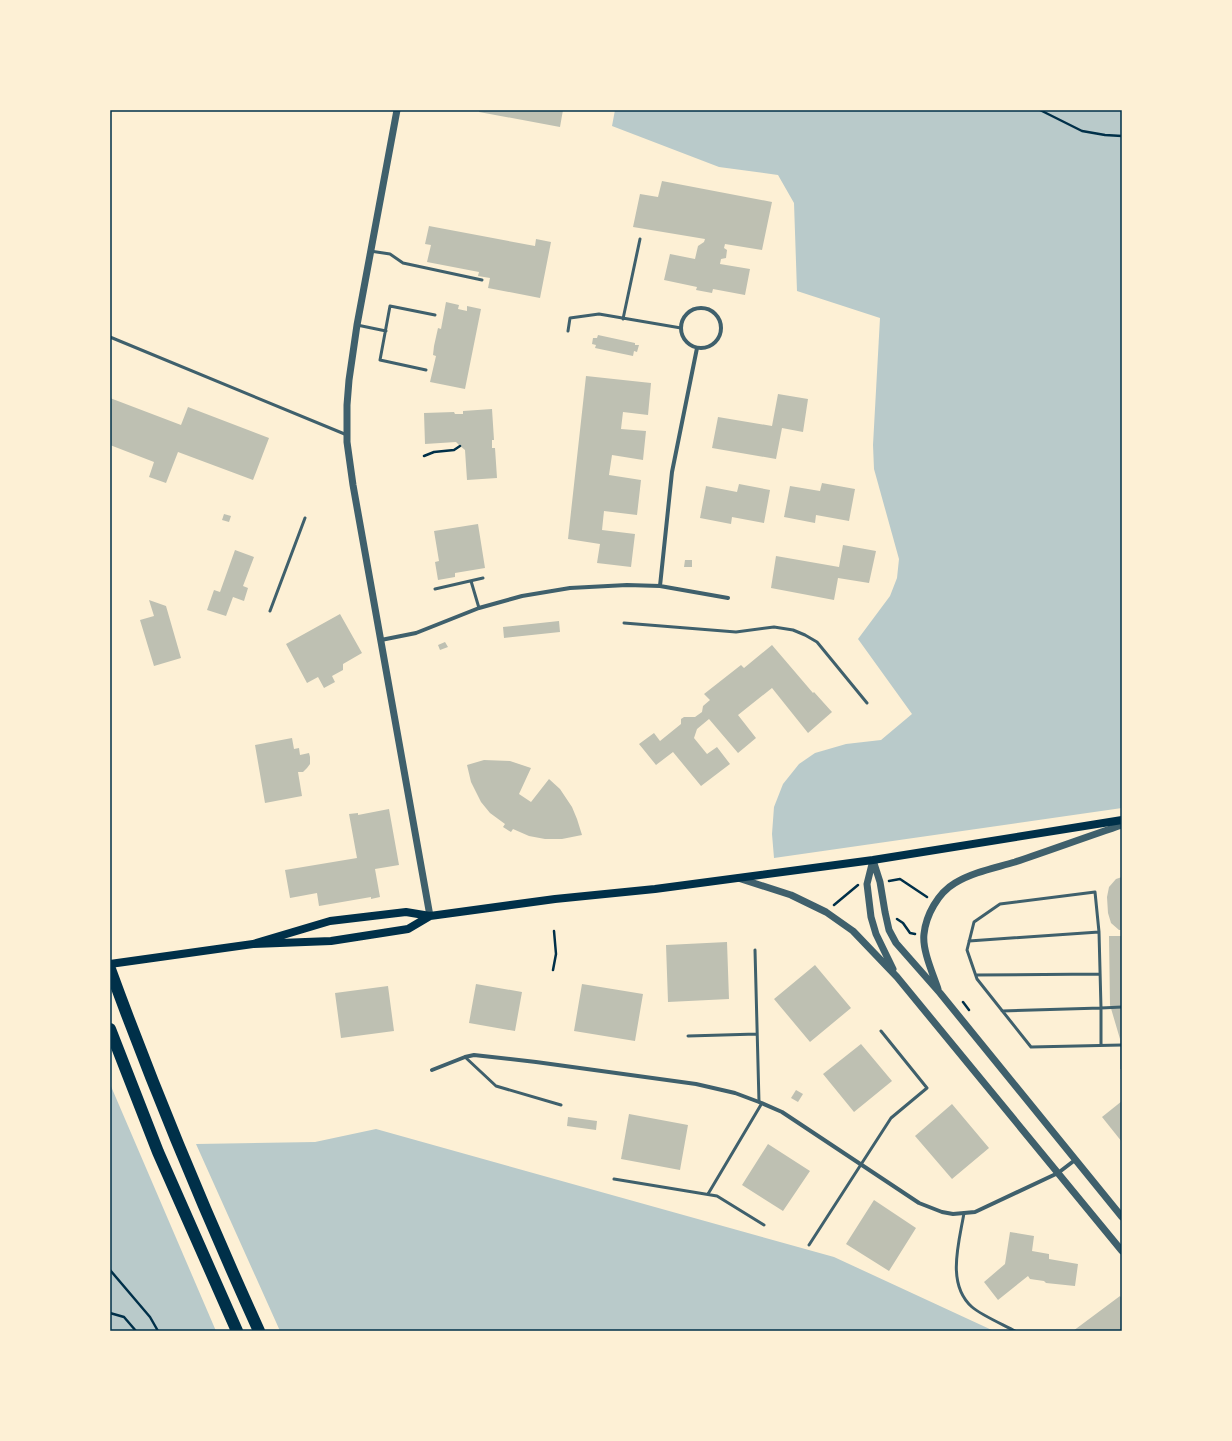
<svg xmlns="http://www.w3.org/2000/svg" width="1232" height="1441" font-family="Overpass,sans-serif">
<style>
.green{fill:#b9caca}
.building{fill:#bec0b2}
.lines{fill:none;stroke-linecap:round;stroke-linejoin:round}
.path{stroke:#003049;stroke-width:2.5}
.service{stroke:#3f606c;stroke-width:3}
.minor{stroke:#3f606c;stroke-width:4}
.tertiary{stroke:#3f606c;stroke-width:7}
.secondary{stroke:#003049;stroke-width:8}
.motorway{stroke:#003049;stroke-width:12}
.neatline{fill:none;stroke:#003049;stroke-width:1.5}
</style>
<rect width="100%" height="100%" fill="#fdf0d5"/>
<!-- green -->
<path class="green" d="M615,110H1122V808L774,858L772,834L774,807L783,784L799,764L815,753L846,744L881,740L912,714L858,639L890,596L897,578L899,559L874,469L873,445L880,318L797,291L794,203L778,175L719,167L612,126Z
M110,1084L216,1331H110Z
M376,1129L834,1257L994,1331H280L196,1144L315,1142Z"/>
<!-- building -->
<path class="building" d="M479,110H563L560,127L479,112Z
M662,181L772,202L762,250L725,244L724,248L727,250L726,258L721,259L720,264L750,269L745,295L713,289L712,293L696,290L697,287L664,280L670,254L695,259L698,246L704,242L705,239L633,227L640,194L658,197Z
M429,226L535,246L536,239L551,242L540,298L488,288L490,278L478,276L479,272L427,262L431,245L425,244Z
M446,302L459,305L458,309L467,311V306L481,309L465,389L430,382L436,356L433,355L434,346L438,328L441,329Z
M598,335L635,343V345H639L637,352L634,351L633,356L595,348L596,345L592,344L593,338H597Z
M586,376L651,383L648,415L623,412L621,429L646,431L643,460L612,455L609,475L641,480L637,515L604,511L602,530L635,534L631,567L597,563L600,544L568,539Z
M778,394L808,399L803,432L782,428L776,459L712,448L718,417L772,426Z
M110,398L181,425L188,407L269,438L253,480L178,452L166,483L149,477L154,462L110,445Z
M492,409L494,440H492V448H495L497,478L467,480L465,450L460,446L456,442L425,444L424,413L454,412L455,414H463V411Z
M822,483L855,489L849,521L816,515L815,523L784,517L790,486L820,491Z
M739,484L770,490L764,523L732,517L731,524L700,518L706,486L737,492Z
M224,514L231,516L229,522L222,520Z
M478,524L485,568L455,573V577L438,580L435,562L439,561L434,531Z
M843,545L876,551L869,583L838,578L834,600L771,588L776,556L839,567Z
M235,550L254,557L243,586L248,588L244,601L233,597L226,616L207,610L214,590L220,592Z
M685,560H692V567H684Z
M149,600L166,606L181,658L154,666L140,620L154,616Z
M340,614L362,653L343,664V670L332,676L335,682L324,688L318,677L307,683L286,644Z
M559,621L560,632L504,638L503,627Z
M445,642L448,647L440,650L438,645Z
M772,645L813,693L814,692L832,712L808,733L772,688L738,715L756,738L738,753L709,719L697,729L694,738L707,754L717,747L730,764L701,786L673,752L656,765L639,744L654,733L660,741L681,724V719L684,717H695L702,712L703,706L710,700L704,694L741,665L744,668Z
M292,738L294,749L299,748L300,755L309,753L310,757V764L307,768L303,772H298L302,796L265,803L255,745Z
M484,760L510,761L531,768L519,794L531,802L549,779L560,789L572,807L577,819L582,835L562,839H545L529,836L513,829L511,832L503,827L505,824L490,813L481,802L471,782L467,765Z
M389,809L399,865L375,869L380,897L371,899V897L319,906L317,893L290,898L285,870L357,858L349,814L358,813V815Z
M1122,877V930H1119L1111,923L1108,913L1107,897L1109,887L1116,879Z
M1109,936H1122V1069H1120V1039L1110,1005Z
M727,942L729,999L668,1002L666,945Z
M815,965L851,1008L810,1042L774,999Z
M476,984L522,992L515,1031L469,1023Z
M582,984L643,994L635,1041L574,1031Z
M388,986L394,1031L341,1038L335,993Z
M861,1044L892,1081L854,1112L823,1074Z
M796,1090L803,1094L798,1102L791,1098Z
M1122,1101V1142L1102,1117Z
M952,1104L989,1148L952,1179L915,1136Z
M629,1114L688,1125L680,1170L621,1159Z
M568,1117L597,1121L596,1130L567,1126Z
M768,1144L810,1171L783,1211L742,1185Z
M874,1200L916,1228L889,1271L846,1244Z
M1010,1232L1034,1236L1032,1251L1049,1254V1259L1078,1264L1075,1286L1046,1283L1044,1281L1030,1279L1028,1276L998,1300L984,1282L1005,1264Z
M1120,1296L1122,1299V1331H1073Z"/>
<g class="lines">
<!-- path -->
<path class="path" d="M1040,110L1082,131L1105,135L1122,136
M424,456L434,452L454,450L460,446
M889,881L900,879L927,897
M834,905L858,885
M897,919L903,923L910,933L915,934
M553,970L556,954L554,931
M963,1002L969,1010
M110,1270L150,1317L158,1331
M110,1313L124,1317L136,1331"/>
<!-- service -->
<path class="service" d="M370,251L390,254L403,263L482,280
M623,319L640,239
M357,325L386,331
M568,331L570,318L599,314L681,328
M110,337L347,435
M426,370L380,360L390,306L435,315
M471,581L479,608
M435,589L483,578
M270,611L305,518
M624,623L736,632L774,627L793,630L805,635L817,642L867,703
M969,941L1099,932
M755,950L759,1102
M976,975L1100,974
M1122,1007L1101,1008L1099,932L1095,892L1000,904L974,922L967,950L977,979L1031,1047L1122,1045
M1002,1011L1101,1008V1045
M688,1036L757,1034
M465,1057L496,1086L561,1105
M614,1179L717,1196L764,1225
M708,1194L762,1103
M964,1213C959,1243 946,1284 972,1307C981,1315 1004,1325 1015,1331
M809,1245L891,1118L927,1088L881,1031"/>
<!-- minor -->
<path class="minor" d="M681 328a20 20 0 1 1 40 0a20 20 0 1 1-40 0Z
M660,586L672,472L697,348
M381,640L416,633L479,608L522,596L570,588L627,585L660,586L728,598
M432,1070L465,1057L474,1055L536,1062L696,1084L735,1093L759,1102L782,1112L919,1203L942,1212L953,1214L975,1212L1058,1173L1075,1160"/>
<!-- tertiary -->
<path class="tertiary" d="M397,110L357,325L349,380L347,405V442L353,485L430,916
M873,860L880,882L885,912L889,930L896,943L940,993L1122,1217
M873,860L867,884L871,917L876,934L893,969
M738,878L791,895L826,912L853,931L897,977L1122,1251
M938,989C933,974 922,950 924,934C926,915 938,893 955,883C973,872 995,868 1015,862C1051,850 1086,837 1122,825"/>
<!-- secondary -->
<path class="secondary" d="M253,944L330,921L406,912L430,916L555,899L655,889L873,860L1122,820
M110,964L253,944L331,941L408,929L430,916"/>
<!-- motorway -->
<path class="motorway" d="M110,969C155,1092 205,1212 259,1331
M110,1029L158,1152L237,1331"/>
</g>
<!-- border -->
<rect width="1232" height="1441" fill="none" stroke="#fdf0d5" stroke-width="222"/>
<rect x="111" y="111" width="1010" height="1219" class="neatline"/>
</svg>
